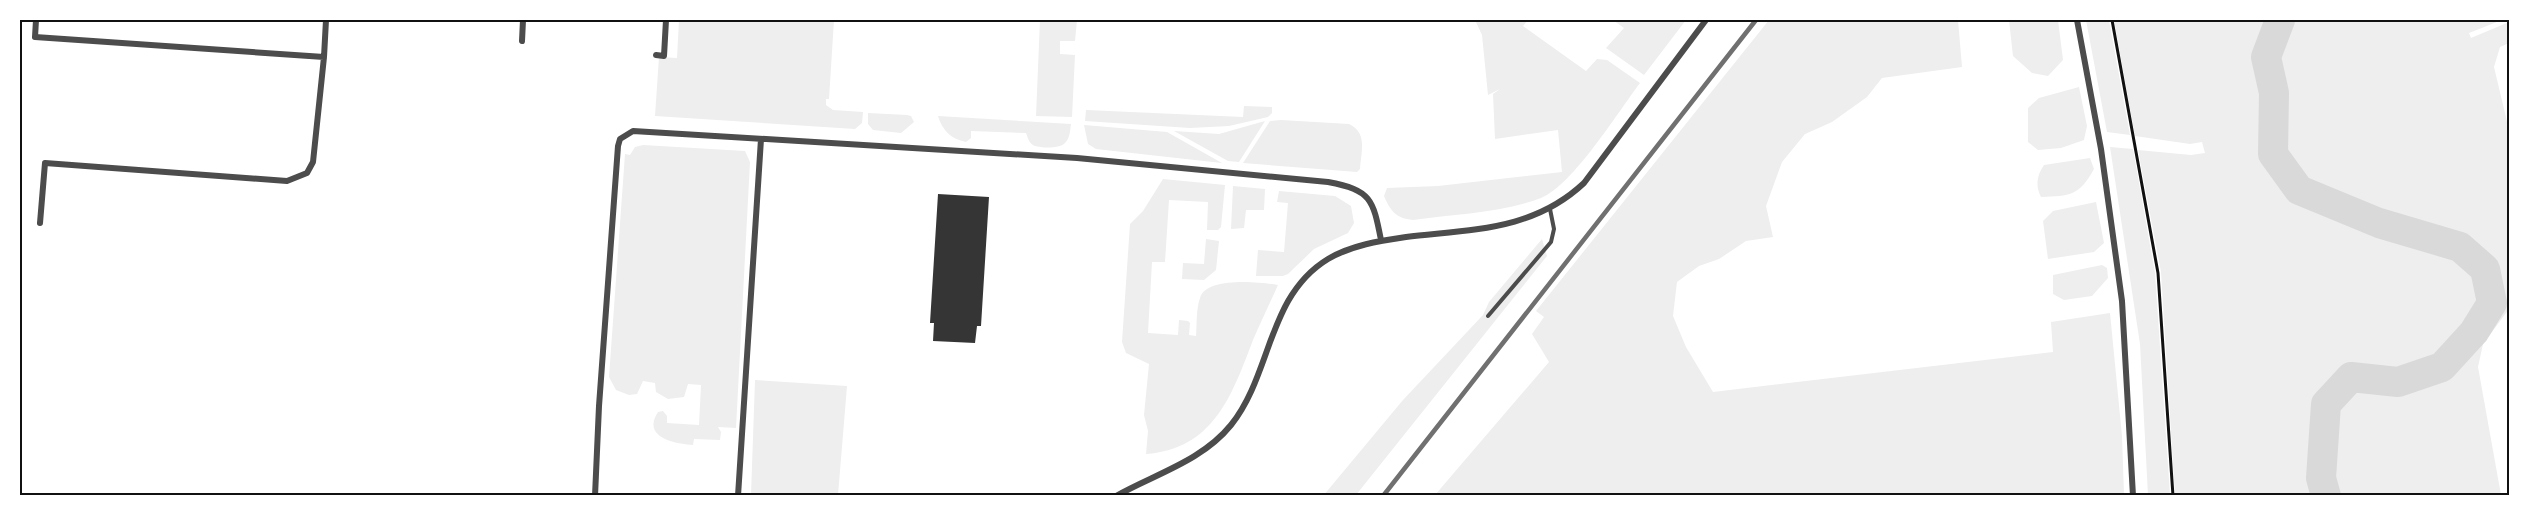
<svg xmlns="http://www.w3.org/2000/svg" width="2529" height="515" font-family="'Golos Text',sans-serif">
<style>
.green{fill:#eee}
.lines{fill:none;stroke-linecap:round;stroke-linejoin:round}
.river{stroke:#d9d9d9;stroke-width:30}
.building{fill:#353535}
.path{stroke:#111;stroke-width:3}
.service{stroke:#4c4c4c;stroke-width:4}
.minor{stroke:#4c4c4c;stroke-width:6}
.rail{stroke:#707070;stroke-width:4.5}
.neatline{fill:none;stroke:#111;stroke-width:2}
</style>
<rect width="100%" height="100%" fill="#fff"/>
<!-- green -->
<path class="green" d="M679,20H834L829,99H826V105L833,110L863,112L862,123L855,129L655,116L659,57L677,58Z
M1040,20H1077L1075,41H1060V54L1075,55L1072,117L1036,116Z
M1475,20H1528L1523,26L1586,71L1597,59L1607,60L1640,83C1618,112 1573,185 1541,198C1502,213 1455,214 1413,220C1396,218 1391,212 1384,196L1387,188L1438,186L1562,172L1558,130L1495,139L1493,94L1500,89L1488,95L1482,35Z
M1613,20H1686L1644,75L1606,48L1624,28Z
M1769,20H1961H1958L1962,67L1882,78L1867,97L1832,122L1805,134L1782,162L1766,206L1773,237L1746,241L1719,259L1699,266L1677,282L1673,316L1686,347L1713,392L2053,352L2051,322L2110,313L2122,436L2124,495H1435L1549,362L1532,334L1544,317L1536,311Z
M2009,20H2058L2063,60L2048,76L2032,73L2013,56Z
M2086,20H2109L2130,135L2107,132Z
M2114,20H2502L2469,33L2471,38L2509,22V43L2500,47L2494,67L2509,130V309L2483,344L2478,367L2501,495H2175L2161,272L2138,150L2191,155L2205,153L2202,142L2190,144L2135,136Z
M2079,87L2087,126L2084,140L2061,148L2038,150L2028,142V108L2039,98Z
M1244,106L1272,107V113L1268,117L1229,126L1190,128L1085,121L1086,110L1243,117Z
M868,113L907,115L911,116L914,122L901,133L873,130L868,124Z
M938,116L1071,124C1070,131 1070,138 1065,143C1059,149 1042,148 1035,146C1029,144 1028,138 1026,133L971,131V138L966,142C951,139 942,130 938,116Z
M1281,120L1349,124C1368,133 1361,151 1360,169L1357,172L1243,163L1270,121Z
M1265,121L1239,162L1228,161L1174,131L1219,134Z
M1084,125L1167,132L1222,163L1096,149L1088,144Z
M643,145L745,151L750,162L736,428L718,427L721,432L720,440L694,439L693,445C676,444 641,438 658,412L663,411L667,416V423L699,425L701,385L688,384L684,397L668,399L656,392L655,383L643,381L637,394L629,395L616,390L609,377L625,154L630,155L635,147Z
M2110,147L2133,149L2155,273L2170,495H2148L2140,344Z
M2090,158L2094,169C2079,196 2070,196 2041,197C2035,185 2037,175 2044,165Z
M1163,179L1225,185L1221,227L1218,230H1207L1208,202L1169,200L1165,262H1152L1148,333L1178,335L1179,320L1188,321L1190,323L1189,335L1196,336C1197,324 1196,309 1200,298C1206,276 1261,282 1278,285C1270,303 1261,321 1253,340C1232,395 1214,449 1146,454L1148,431L1144,415L1149,364L1126,353L1122,342L1130,224L1143,211Z
M1233,186L1265,189L1264,210H1246L1244,228L1231,229Z
M1279,191L1335,196L1351,206L1354,223L1348,233L1314,249L1288,274L1283,276H1256L1258,250L1284,252L1288,203L1277,202Z
M2096,202L2104,243L2094,252L2048,259L2043,221L2053,211Z
M1206,239L1219,241L1216,270L1204,280L1182,279L1183,263L1204,264Z
M1542,239L1547,256L1356,495L1323,496L1403,400L1483,315L1489,302Z
M2102,265L2107,268L2108,278L2092,296L2064,300L2053,294V275Z
M755,380L847,386L838,495H751Z"/>
<g class="lines">
<!-- river -->
<path class="river" d="M2280,20L2266,57L2274,93L2273,154L2299,190L2379,223L2460,247L2485,269L2492,303L2474,332L2442,367L2398,382L2351,377L2326,404L2321,478L2326,496"/>
</g>
<!-- building -->
<path class="building" d="M938,194L989,197L981,326H977L975,343L933,341L934,323H930Z"/>
<g class="lines">
<!-- path -->
<path class="path" d="M2112,20L2158,273L2173,496"/>
<!-- service -->
<path class="service" d="M1488,316L1551,242L1554,229L1550,209"/>
<!-- minor -->
<path class="minor" d="M36,20L35,37L324,57L326,20
M2077,20L2101,149L2122,301L2133,496
M522,41L523,20
M656,55L664,56L666,20
M40,223L45,163L287,181L307,173L313,162L324,57
M595,496L599,406L618,146L620,139L633,131L1077,158L1328,182C1371,190 1373,199 1381,240
M738,496L761,139
M1116,496C1155,474 1202,461 1231,425C1272,374 1267,296 1328,259C1352,245 1379,241 1406,237C1472,229 1533,231 1584,183L1706,20"/>
<!-- rail -->
<path class="rail" d="M1383,496L1756,20"/>
</g>
<!-- border -->
<rect width="2529" height="515" fill="none" stroke="#ffffff" stroke-width="42"/>
<rect x="21" y="21" width="2487" height="473" class="neatline"/>
</svg>
